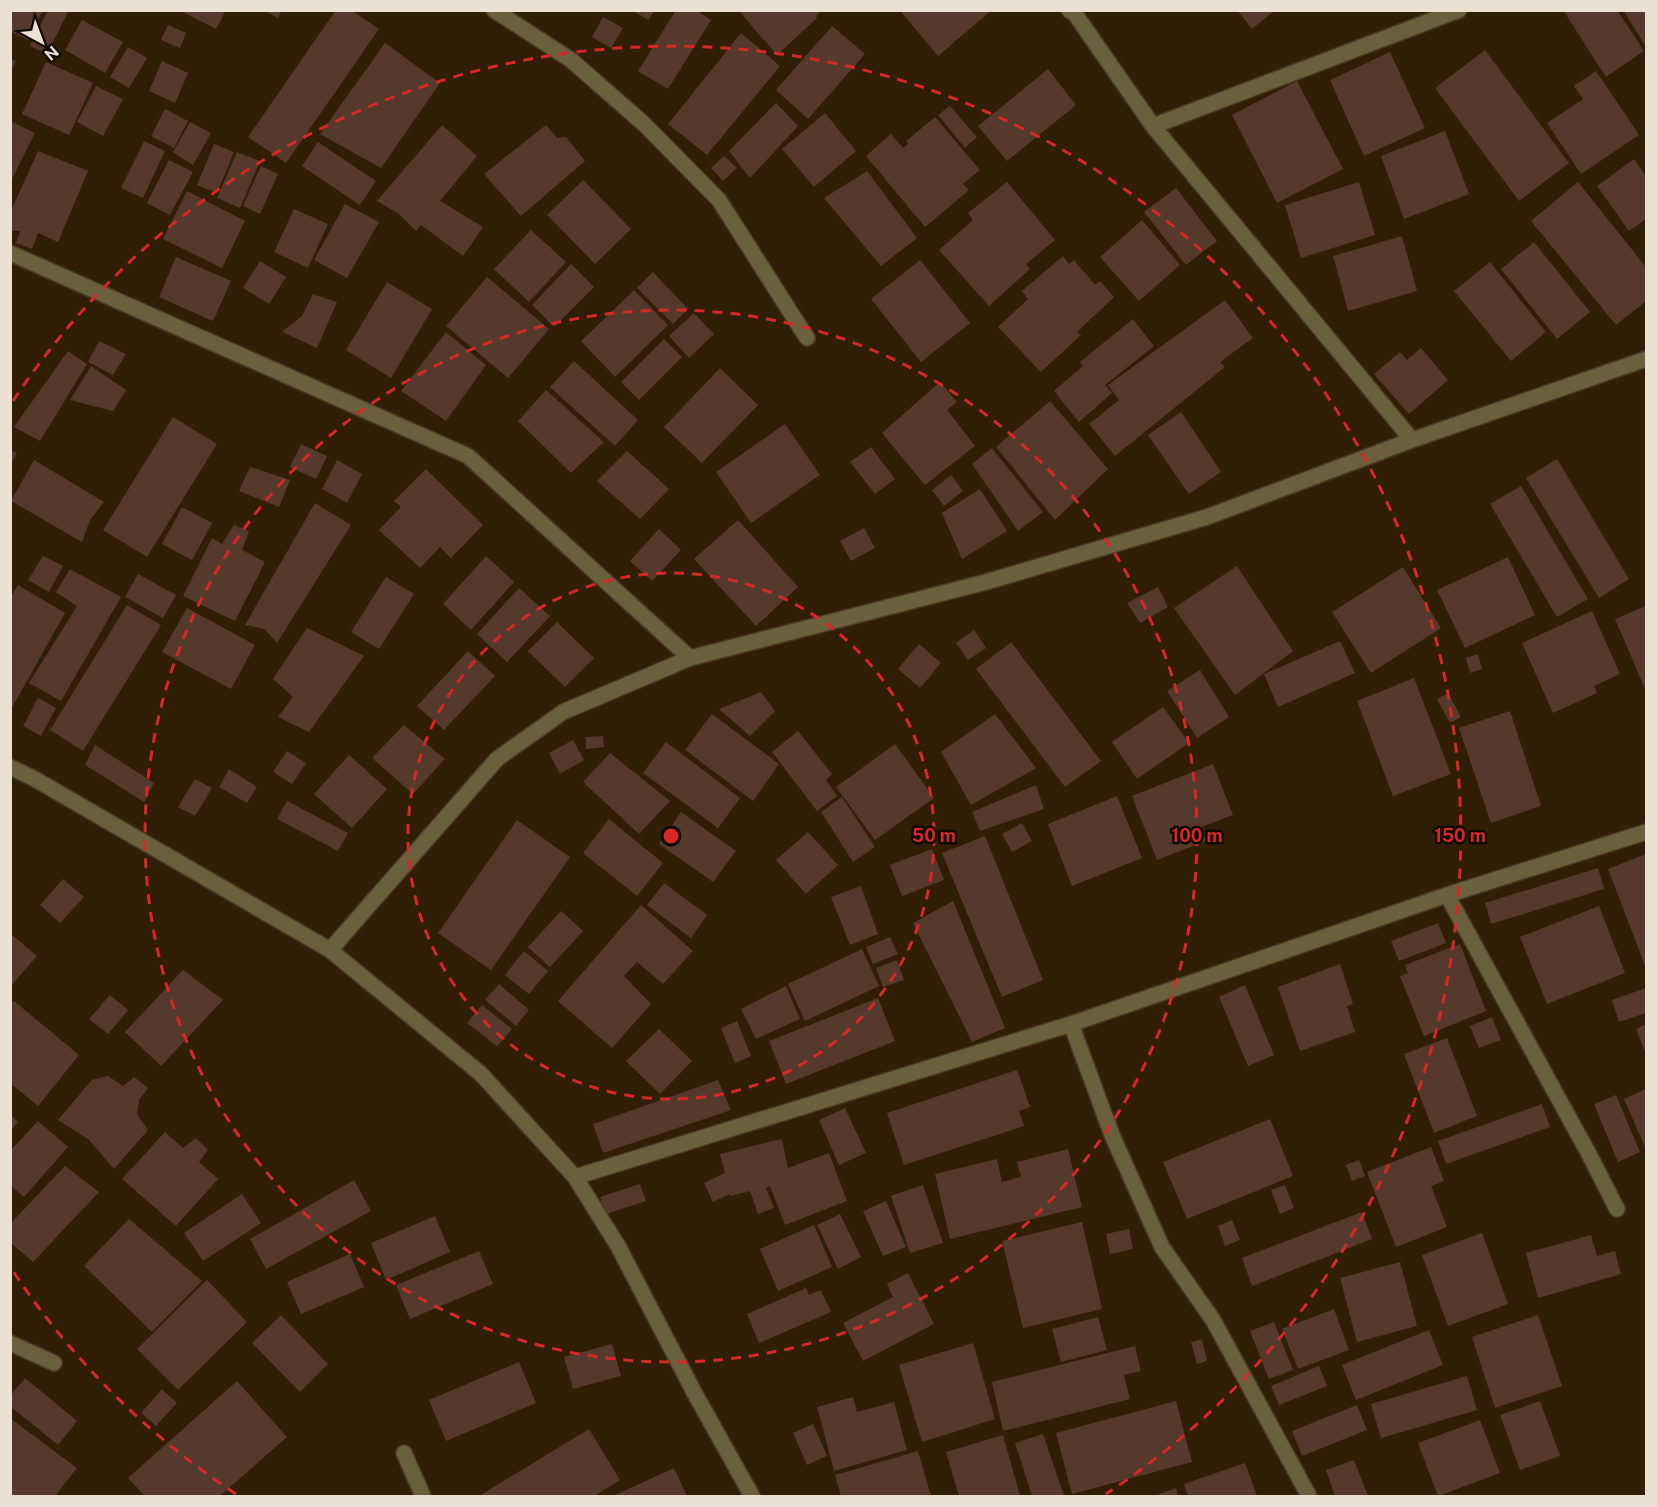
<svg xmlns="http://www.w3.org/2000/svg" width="1657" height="1507" font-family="'Public Sans',sans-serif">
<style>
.building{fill:#55392d}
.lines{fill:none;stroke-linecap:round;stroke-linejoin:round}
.minor-casing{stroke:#4b3923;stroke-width:18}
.tertiary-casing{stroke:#4b3923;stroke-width:18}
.minor{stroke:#6a613c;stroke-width:15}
.tertiary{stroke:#6a613c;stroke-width:15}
.ring{fill:none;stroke:#d62828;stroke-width:3;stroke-dasharray:10 8}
.centre{fill:#d62828;stroke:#120a03;stroke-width:3}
.ring-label{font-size:18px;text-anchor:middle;font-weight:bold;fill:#d62828;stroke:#120a03;stroke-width:5;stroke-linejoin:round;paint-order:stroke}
</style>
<rect width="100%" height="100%" fill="#311e07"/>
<!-- building -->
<path class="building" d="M10,10H43L28,40L10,31Z
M48,10H69L47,54L30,46Z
M179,10H226L216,29Z
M264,10H282L278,18Z
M336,10H351L379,29L286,163L248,137Z
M632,10H655L648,20Z
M676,10H696L711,20L668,89L638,71Z
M738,10H822L816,17L817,18L777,55Z
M905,10H992L938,56L902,13Z
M1237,10H1275L1252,29Z
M1563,10H1617L1644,51L1606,77Z
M1623,10H1646V47Z
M603,17L623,28L611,48L592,37Z
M82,20L123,42L105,73L65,50Z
M168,25L186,33L180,48L161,40Z
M832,26L865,54L808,119L776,90Z
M741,33L780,66L707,155L668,124Z
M385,43L440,83L381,168L320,134Z
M128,47L147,58L129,88L110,77Z
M1485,50L1569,163L1519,201L1435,88Z
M1390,52L1425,128L1364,156L1330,80Z
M10,59L16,61L10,73Z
M162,61L188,73L175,103L149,91Z
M46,62L93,83L69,135L22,114Z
M1048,69L1076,105L1007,161L978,126Z
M1596,71L1639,135L1581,174L1547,123L1583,99L1574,86Z
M1297,81L1343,169L1277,203L1232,115Z
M96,86L123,99L103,136L77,122Z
M776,103L798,126L750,178L729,151Z
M950,106L977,137L965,148L938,115Z
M165,109L188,121L174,148L151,136Z
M825,113L856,151L814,187L782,149Z
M935,117L980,170L963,184L969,190L925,227L866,156L891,134L903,148L908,144L906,141Z
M12,122L35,133L10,183V124Z
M190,122L211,133L193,165L173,152Z
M442,125L477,156L440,201L483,227L463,256L421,225L416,231L399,214L377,201Z
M546,125L557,138L566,137L585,161L521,216L484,174Z
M1445,131L1469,194L1404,219L1381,156Z
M144,141L165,151L143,198L121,188Z
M318,142L376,181L360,205L302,166Z
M214,144L234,152L217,193L197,185Z
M38,151L88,171L58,242L38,233L32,249L16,243L20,231H10V213Z
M237,152L260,161L240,208L217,198Z
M724,156L737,168L723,181L711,168Z
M1634,159L1646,176V219L1629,231L1597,186Z
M169,160L193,172L170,215L147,203Z
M261,166L278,174L260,214L243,206Z
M867,171L917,238L881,266L824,198Z
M583,180L631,229L595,264L547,215Z
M1007,182L1055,240L1026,264L1030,269L989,306L939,250L973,220L968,213Z
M1359,182L1375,235L1301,258L1285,205Z
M1578,182L1646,267V301L1616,325L1531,221Z
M1176,188L1217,241L1186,265L1144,212Z
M187,191L245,221L222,268L163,239Z
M345,204L379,222L347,278L314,260Z
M294,209L328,224L308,268L274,252Z
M1142,220L1180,265L1139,301L1100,257Z
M531,230L566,262L529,302L494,269Z
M1402,236L1417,291L1348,311L1333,256Z
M1534,242L1590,312L1557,339L1501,269Z
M1063,256L1069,264L1074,260L1095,285L1100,281L1114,297L1077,332L1081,335L1041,372L998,327L1028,299L1022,291Z
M176,257L231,281L213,321L159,297Z
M920,260L970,323L921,362L871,299Z
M260,261L286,277L269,304L243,288Z
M1490,262L1546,332L1511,361L1454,291Z
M571,264L594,287L554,327L532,305Z
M653,272L688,309L673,324L637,288Z
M487,277L549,329L508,378L446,326Z
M387,282L432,309L391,378L346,350Z
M634,290L668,325L615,377L581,341Z
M313,294L337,302L317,348L282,332L302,316Z
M1225,300L1253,338L1220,362L1225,367L1115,456L1089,424L1119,400L1108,385Z
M694,313L714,334L689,358L669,336Z
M1133,319L1154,346L1105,385L1112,393L1079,422L1054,391L1083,366L1080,362Z
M446,332L486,365L446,421L401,391Z
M664,339L682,357L639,400L621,382Z
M99,341L126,354L113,375L88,362Z
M1421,348L1448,380L1409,414L1374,374L1400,352L1407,360Z
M68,351L87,364L40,441L14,427Z
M574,361L638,420L615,446L550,387Z
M91,366L126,390L113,411L70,400Z
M720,368L758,405L702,463L664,427Z
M940,382L957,402L947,410L975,446L925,485L882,433Z
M546,390L604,442L571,473L518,421Z
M1050,401L1108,469L1055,520L996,447Z
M1181,412L1221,472L1189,494L1148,435Z
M173,417L217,444L147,557L103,530Z
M785,424L820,475L751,523L716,472Z
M301,444L327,456L316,479L290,467Z
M871,447L895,479L875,494L850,462Z
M992,448L1043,512L1018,531L972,464Z
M10,450L17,453L10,465Z
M627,451L669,489L640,519L597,481Z
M1557,459L1629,579L1599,598L1526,478Z
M34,460L104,502L90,520L82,542L11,501Z
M337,460L362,474L347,503L322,489Z
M250,467L290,480L279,507L239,491Z
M426,469L483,525L451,558L440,547L420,568L379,530L401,507L394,501Z
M951,475L963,491L944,506L932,490Z
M1521,486L1588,599L1557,617L1490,504Z
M980,489L1007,531L962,559L942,513Z
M315,503L351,525L277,643L264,629L245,625Z
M182,507L212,523L192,560L162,544Z
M738,520L798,587L756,626L694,559Z
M234,525L249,531L242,550L265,562L235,621L183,596L212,538L222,544Z
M864,528L875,548L851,561L840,541Z
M659,529L681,550L652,581L630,561Z
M43,556L63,566L49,592L28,580Z
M486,556L514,582L471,630L443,604Z
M1508,557L1535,615L1465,648L1437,590Z
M1237,566L1293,651L1235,695L1174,608Z
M1403,567L1441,628L1371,673L1332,612Z
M70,569L121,597L61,701L29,683L77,606L56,592Z
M138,574L176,595L163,618L125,597Z
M386,577L414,594L379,649L351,632Z
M18,585L65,613L10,711V598Z
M1158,587L1168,607L1140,623L1127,603Z
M519,588L550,616L507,662L477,634Z
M127,605L161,625L83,751L50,730Z
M1646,606V691L1615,619Z
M187,608L255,645L231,689L162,652Z
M1592,611L1620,674L1594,686L1597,693L1553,713L1522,643Z
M557,622L594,658L565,687L528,651Z
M307,628L364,656L309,732L278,717L293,697L273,679Z
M974,630L986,648L968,660L956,643Z
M1340,641L1355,673L1278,707L1264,674Z
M1011,642L1101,761L1065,787L976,669Z
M919,644L941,663L920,688L898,669Z
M468,651L495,676L444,730L417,706Z
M1478,654L1482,669L1470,673L1466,658Z
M1200,670L1229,717L1197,738L1167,691Z
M1414,678L1451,774L1393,796L1357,701Z
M761,692L775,711L750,736L719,709Z
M1448,693L1461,717L1450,723L1437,699Z
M38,698L56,708L41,736L23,726Z
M1163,707L1189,743L1137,779L1112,742Z
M1510,711L1541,806L1491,823L1459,728Z
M712,714L779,764L753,801L685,750Z
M995,714L1036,768L971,805L941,752Z
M404,725L445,759L413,794L372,758Z
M798,731L832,774L826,780L837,796L817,811L772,752Z
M603,736L604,747L586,749V737Z
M573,740L584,760L560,774L549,753Z
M666,742L740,798L718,828L643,773Z
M895,744L934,798L875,840L836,787Z
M95,745L154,783L144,802L85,765Z
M287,751L306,763L292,784L273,772Z
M610,753L670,801L639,834L583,782Z
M349,755L387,789L352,828L314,794Z
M1213,764L1233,815L1201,827L1206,841L1157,860L1132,796Z
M229,769L257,787L247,803L219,787Z
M195,779L212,788L195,816L178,807Z
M1036,785L1044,809L980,831L972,812Z
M1117,796L1142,858L1072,886L1048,824Z
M842,797L875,847L853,862L821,812Z
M287,801L348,833L338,851L277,819Z
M681,812L736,851L713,882L659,844Z
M609,819L663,863L637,896L583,853Z
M517,820L570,857L491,970L438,933Z
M1022,823L1032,841L1012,852L1002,834Z
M808,832L838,865L806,894L776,860Z
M985,836L1043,980L1002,997L942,853Z
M932,849L944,880L902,896L890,865Z
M1646,854V968L1608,869Z
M1598,868L1604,889L1491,924L1485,903Z
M63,879L84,897L60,923L40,905Z
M664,883L707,915L691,938L647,905Z
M861,886L878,934L850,945L831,897Z
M953,901L1005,1028L972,1042L913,923Z
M641,905L693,951L663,984L637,962L624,976L651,1004L612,1048L558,1001Z
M1599,906L1625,973L1547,1004L1520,937Z
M561,911L583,931L550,967L528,947Z
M1438,923L1446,943L1399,961L1391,941Z
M10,933L37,956L10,987Z
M890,937L898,954L873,964L866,947Z
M1460,944L1486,1011L1424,1036L1400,976L1408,973L1405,965Z
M862,949L879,986L805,1021L788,984Z
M524,951L548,971L529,994L505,975Z
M897,960L904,980L883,987L876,968Z
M1340,964L1353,1004L1347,1006L1355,1032L1300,1051L1278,987Z
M183,970L223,1000L161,1066L125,1032Z
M499,984L529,1010L516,1026L485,1000Z
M1245,985L1274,1055L1248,1066L1219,997Z
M786,986L800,1019L756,1039L741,1009Z
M1646,988V1013L1619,1022L1612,1000Z
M110,995L128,1010L108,1034L89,1019Z
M878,998L895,1041L786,1084L769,1041Z
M14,1001L79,1055L38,1106L10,1083V1005Z
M482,1005L512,1029L497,1046L467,1023Z
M1492,1017L1501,1040L1479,1048L1470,1026Z
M737,1021L751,1056L735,1063L721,1028Z
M1646,1024V1054L1636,1029Z
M659,1029L692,1061L660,1094L626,1061Z
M1447,1038L1477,1116L1434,1133L1404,1054Z
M1017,1070L1030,1107L1019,1111L1024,1126L904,1165L887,1113Z
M108,1076L123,1086L134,1077L148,1088L139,1100L137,1114L148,1130L114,1169L89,1140L58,1120L92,1080Z
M718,1080L731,1110L603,1153L593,1124Z
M1646,1089V1149L1624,1099Z
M1616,1095L1640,1152L1618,1162L1594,1104Z
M1542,1104L1550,1127L1446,1164L1438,1141Z
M845,1108L866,1153L839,1165L819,1120Z
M10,1115L18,1122L10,1131Z
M1270,1119L1293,1176L1187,1219L1163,1162Z
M38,1121L68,1147L24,1197L10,1185V1151Z
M165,1132L183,1148L196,1138L208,1150L199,1162L218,1179L176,1226L122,1179Z
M782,1139L788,1168L829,1153L847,1201L785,1225L770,1186L766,1188L774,1208L758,1214L750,1191L731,1196L730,1194L713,1202L704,1183L725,1173L720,1154Z
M1431,1147L1444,1181L1431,1186L1447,1227L1396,1247L1367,1172Z
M1068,1149L1082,1207L950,1239L935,1174L997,1159L1002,1182L1021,1177L1017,1162Z
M1359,1160L1365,1176L1352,1181L1346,1165Z
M65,1166L99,1192L33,1262L10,1242V1224Z
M354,1180L371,1211L266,1269L250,1239Z
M640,1184L646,1201L606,1214L600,1197Z
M923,1185L943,1243L910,1253L891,1196Z
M1285,1185L1294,1208L1280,1214L1271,1190Z
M242,1194L261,1223L203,1261L184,1233Z
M886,1201L906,1247L883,1256L863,1211Z
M1362,1212L1372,1239L1252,1286L1242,1258Z
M840,1214L861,1257L838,1269L817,1225Z
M435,1216L450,1252L386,1280L371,1243Z
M129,1219L202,1281L152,1332L84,1266Z
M1232,1220L1240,1240L1225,1246L1218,1226Z
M1082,1222L1102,1309L1023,1328L1002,1241Z
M814,1225L832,1267L778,1291L760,1249Z
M1129,1229L1133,1249L1110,1254L1106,1234Z
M1482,1233L1508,1304L1448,1326L1422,1255Z
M1591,1235L1597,1256L1615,1251L1621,1274L1538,1298L1526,1253Z
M479,1251L493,1284L410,1319L396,1285Z
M350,1254L364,1287L301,1314L287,1282Z
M1400,1262L1417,1326L1357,1342L1340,1278Z
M908,1273L934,1324L863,1361L843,1323L893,1297L887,1284Z
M207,1280L247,1322L178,1390L137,1349Z
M806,1288L809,1295L821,1290L831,1312L759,1343L747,1314Z
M1334,1309L1349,1350L1298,1369L1282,1329Z
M281,1315L328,1364L300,1392L252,1343Z
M1538,1315L1562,1386L1495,1408L1472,1337Z
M1098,1317L1107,1350L1061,1362L1052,1329Z
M1274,1322L1293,1370L1269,1379L1250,1331Z
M1429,1330L1443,1365L1356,1400L1342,1365Z
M1202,1339L1207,1361L1197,1364L1191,1342Z
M973,1343L995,1419L922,1442L899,1365Z
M612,1344L621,1376L573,1389L564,1357Z
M1135,1346L1141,1371L1124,1375L1130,1399L1003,1431L992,1382Z
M519,1362L536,1403L446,1441L429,1400Z
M1319,1366L1327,1386L1279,1405L1271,1386Z
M1467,1376L1477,1410L1381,1438L1371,1404Z
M25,1378L77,1421L58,1445L10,1406V1396Z
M237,1381L287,1437L220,1496H145L128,1478Z
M162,1389L177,1403L156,1426L141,1413Z
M853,1397L857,1412L894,1402L907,1450L834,1471L817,1407Z
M1176,1401L1192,1462L1072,1494L1056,1433Z
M1540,1401L1560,1456L1520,1470L1500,1415Z
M1357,1405L1367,1430L1302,1456L1292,1431Z
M10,1418L77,1468L55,1496H13L10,1495Z
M1480,1420L1500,1473L1438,1496L1418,1443Z
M813,1424L827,1456L807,1465L793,1433Z
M589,1429L620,1480L594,1496H479Z
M1043,1434L1064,1496H1032L1015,1443Z
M1003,1435L1020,1496H959L946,1452Z
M918,1451L931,1496H841L835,1475Z
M1354,1460L1368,1496H1335L1326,1470Z
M1245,1463L1257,1496H1188L1184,1484Z
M674,1468L687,1496H613Z
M1176,1488L1178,1496H1154Z"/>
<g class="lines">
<!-- minor casing -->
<g class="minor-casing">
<path id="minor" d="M494,10L571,60L644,124L719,200L807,338
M1069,10L1075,14L1153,126L1412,440
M1153,126L1459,10
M10,253L468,456L690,658
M1447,895L1590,1156L1617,1209
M330,950L497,759L563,712L690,658L986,582L1207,517L1412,440L1646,359
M1071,1024L1112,1135L1162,1247L1213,1320L1309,1496
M575,1177L1071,1024L1447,895L1646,832
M10,1343L54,1363
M404,1453L423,1496"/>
</g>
<!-- tertiary casing -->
<g class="tertiary-casing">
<path id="tertiary" d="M10,767L33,778L330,950L481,1074L575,1177L618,1246L694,1392L752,1496"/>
</g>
<!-- minor -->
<use href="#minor" class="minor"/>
<!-- tertiary -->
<use href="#tertiary" class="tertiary"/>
</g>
<!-- distance rings -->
<g class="ring">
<circle cx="671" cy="836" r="263"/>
<circle cx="671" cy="836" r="526"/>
<path d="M236 1494A789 789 0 0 1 13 1271M13 401A789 789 0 1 1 1106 1494"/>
</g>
<circle cx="671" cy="836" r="9" class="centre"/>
<g class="ring-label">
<text x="934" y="842">50 m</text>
<text x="1197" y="842">100 m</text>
<text x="1460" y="842">150 m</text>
</g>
<!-- border -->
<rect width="1657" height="1507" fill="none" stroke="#ece0d2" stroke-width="24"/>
<!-- north arrow -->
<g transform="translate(42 42) rotate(139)" stroke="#120a03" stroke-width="4.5" paint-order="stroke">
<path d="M0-4.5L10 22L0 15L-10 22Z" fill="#ece0d2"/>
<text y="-9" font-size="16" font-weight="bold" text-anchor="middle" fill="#ece0d2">N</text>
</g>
</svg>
